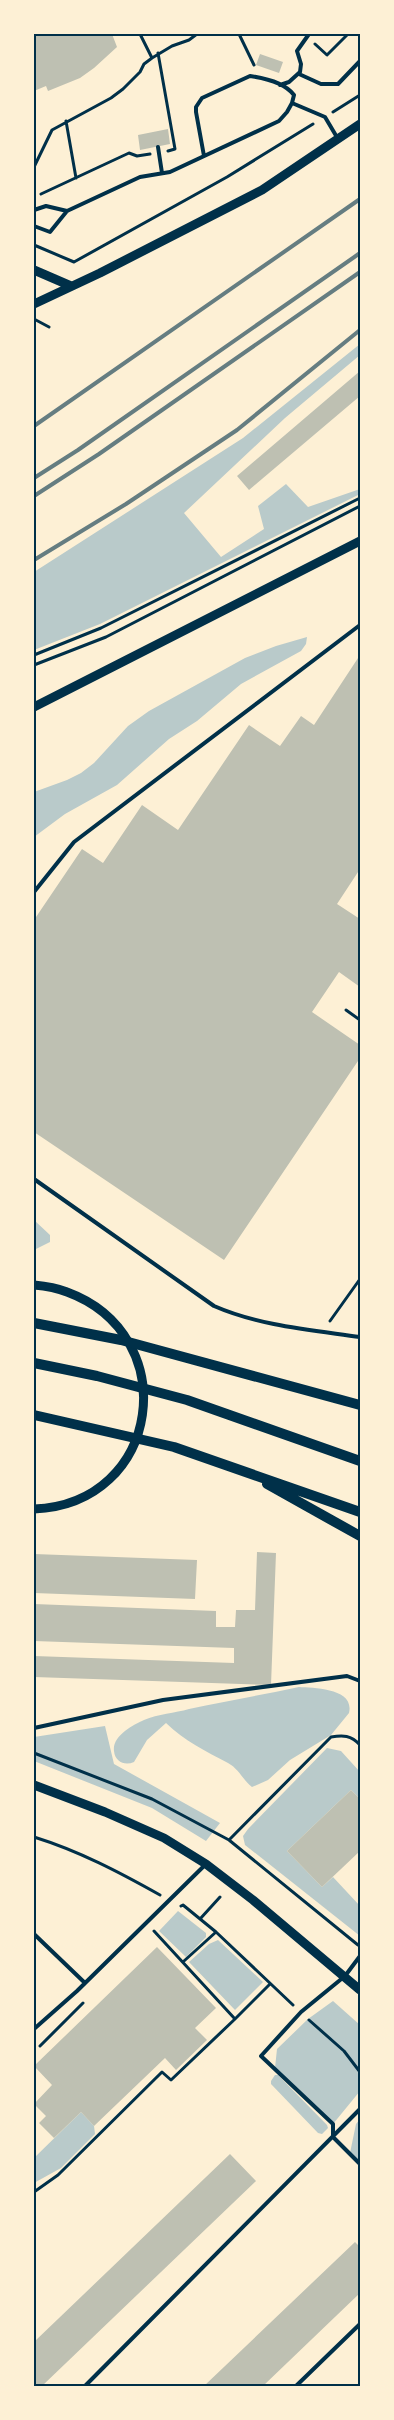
<svg xmlns="http://www.w3.org/2000/svg" width="394" height="2420" font-family="Mulish,sans-serif">
<style>
.green{fill:#b9caca}
.building{fill:#bec0b2}
.lines{fill:none;stroke-linecap:round;stroke-linejoin:round}
.path{stroke:#003049;stroke-width:3}
.service{stroke:#003049;stroke-width:4}
.tertiary{stroke:#003049;stroke-width:9}
.secondary{stroke:#003049;stroke-width:10}
.rail{stroke:#657d81;stroke-width:4}
.neatline{fill:none;stroke:#003049;stroke-width:2}
</style>
<rect width="100%" height="100%" fill="#fdf0d5"/>
<!-- green -->
<path class="green" d="M360,344V355L285,418L184,513L221,557L264,529L258,506L286,484L308,507L360,489V494L100,624L34,650V572L243,438Z
M307,637L306,644L301,651L241,684L197,721L169,739L117,785L65,814L34,837V792L67,780L81,773L94,763L128,726L149,711L245,658L276,646Z
M34,1220L50,1235V1242L34,1250Z
M299,1687C314,1688 355,1688 349,1713L331,1735L290,1760L268,1780L252,1787C243,1780 239,1769 228,1763C205,1751 185,1741 166,1723L147,1740L134,1762C125,1766 115,1762 114,1751C112,1736 133,1725 144,1720C158,1714 175,1713 189,1709C226,1701 262,1695 299,1687Z
M105,1726L114,1764L220,1823L206,1841L152,1808L34,1761V1737Z
M327,1748L341,1751L360,1772V1799L351,1790L287,1851L322,1887L333,1877L360,1906V1936L245,1845L243,1836L248,1829Z
M178,1911L206,1933V1937L186,1957L159,1931Z
M218,1940L263,1982L235,2010L189,1962L209,1944Z
M333,2001L360,2025V2091L333,2124L275,2068L277,2049L308,2019Z
M275,2075H278L327,2125L328,2128L322,2134L318,2133L271,2084V2081Z
M81,2112L94,2126L95,2134L61,2168L34,2183V2158Z
M360,2119V2164L350,2153L356,2124Z"/>
<!-- building -->
<path class="building" d="M37,34H112L117,47L94,68L80,78L48,91L46,86L34,91V36Z
M260,54L283,62L279,73L256,65Z
M168,129L170,144L140,150L138,135Z
M360,371V396L249,490L237,476Z
M360,655V869L337,904L360,919V987L339,972L312,1012L360,1045V1058L224,1260L34,1132V920L82,849L103,863L142,805L178,830L249,725L280,746L301,716L314,725Z
M257,1552L276,1553L271,1685L34,1677V1656L234,1663V1648L34,1641V1604L216,1611V1627H235L236,1610H255Z
M34,1554L197,1560L195,1599L34,1593Z
M351,1790L360,1799V1851L322,1887L287,1851Z
M157,1947L216,2008L195,2028L207,2040L176,2070L165,2058L94,2126L81,2112L54,2138L39,2123L46,2116L34,2104L52,2085L34,2066Z
M230,2154L256,2181L42,2386H34V2342Z
M355,2242L360,2247V2293L263,2386H204Z"/>
<g class="lines">
<!-- path -->
<path class="path" d="M140,34L152,58
M239,34L254,65
M315,44L327,55L348,34
M158,53L175,149L168,151
M333,112L360,95
M66,121L76,178
M34,167L52,130L111,98L123,89L140,72L144,64L152,58L172,46L189,40L197,34
M41,194L129,153L137,156L150,154
M34,245L74,262L227,177L313,124
M34,319L49,327
M34,655L101,628L360,498
M34,665L106,637L360,506
M346,1010L360,1020
M360,1216V1219
M330,1321L360,1279
M34,1753L152,1799L229,1840L358,1945
M34,1837C79,1851 119,1872 160,1895
M229,1840L331,1737C343,1735 351,1735 360,1745
M181,1906L183,1905L216,1932L293,2005
M200,1919L220,1897
M184,1961L216,1932
M235,2019L270,1984
M309,2020L344,2051L360,2072
M40,2046L83,2003
M34,2192L58,2175L162,2072L171,2080L235,2019L154,1931"/>
<!-- service -->
<path class="service" d="M299,74L321,84H338L360,61
M280,85L289,82L300,72L301,64L297,51L309,34
M158,147L162,173
M204,156L196,112V107L202,98L250,76C264,78 285,83 294,95L292,103
M34,210L46,206L67,211
M34,226L50,232L67,211L140,177L170,172L279,121L287,112L292,103L325,117L338,139
M34,892L74,842L360,625
M34,1179L214,1306C260,1326 311,1330 360,1337
M34,1728L163,1700L347,1676L360,1681
M34,1934L85,1983
M360,1956L345,1976L301,2012L261,2056L333,2124V2137L360,2164
M34,2029L77,1991L206,1864
M85,2386L360,2109
M296,2386L360,2324"/>
<!-- tertiary -->
<path class="tertiary" d="M34,270L71,286
M34,304L100,273L262,190L360,124
M34,707L360,541
M34,1285C45,1286 57,1288 67,1292C184,1335 162,1504 34,1509
M34,1785L105,1812L164,1838L206,1864L253,1900L360,1990"/>
<!-- secondary -->
<path class="secondary" d="M34,1323L121,1340L360,1405
M34,1363L97,1376L187,1400L360,1461
M34,1415L174,1447L360,1512
M267,1484L360,1536"/>
<!-- rail -->
<path class="rail" d="M34,426L360,199
M34,478L78,450L360,253
M34,496L99,454L360,272
M34,560L126,504L237,430L360,330"/>
</g>
<!-- border -->
<rect width="394" height="2420" fill="none" stroke="#fdf0d5" stroke-width="70"/>
<rect x="35" y="35" width="324" height="2350" class="neatline"/>
</svg>
